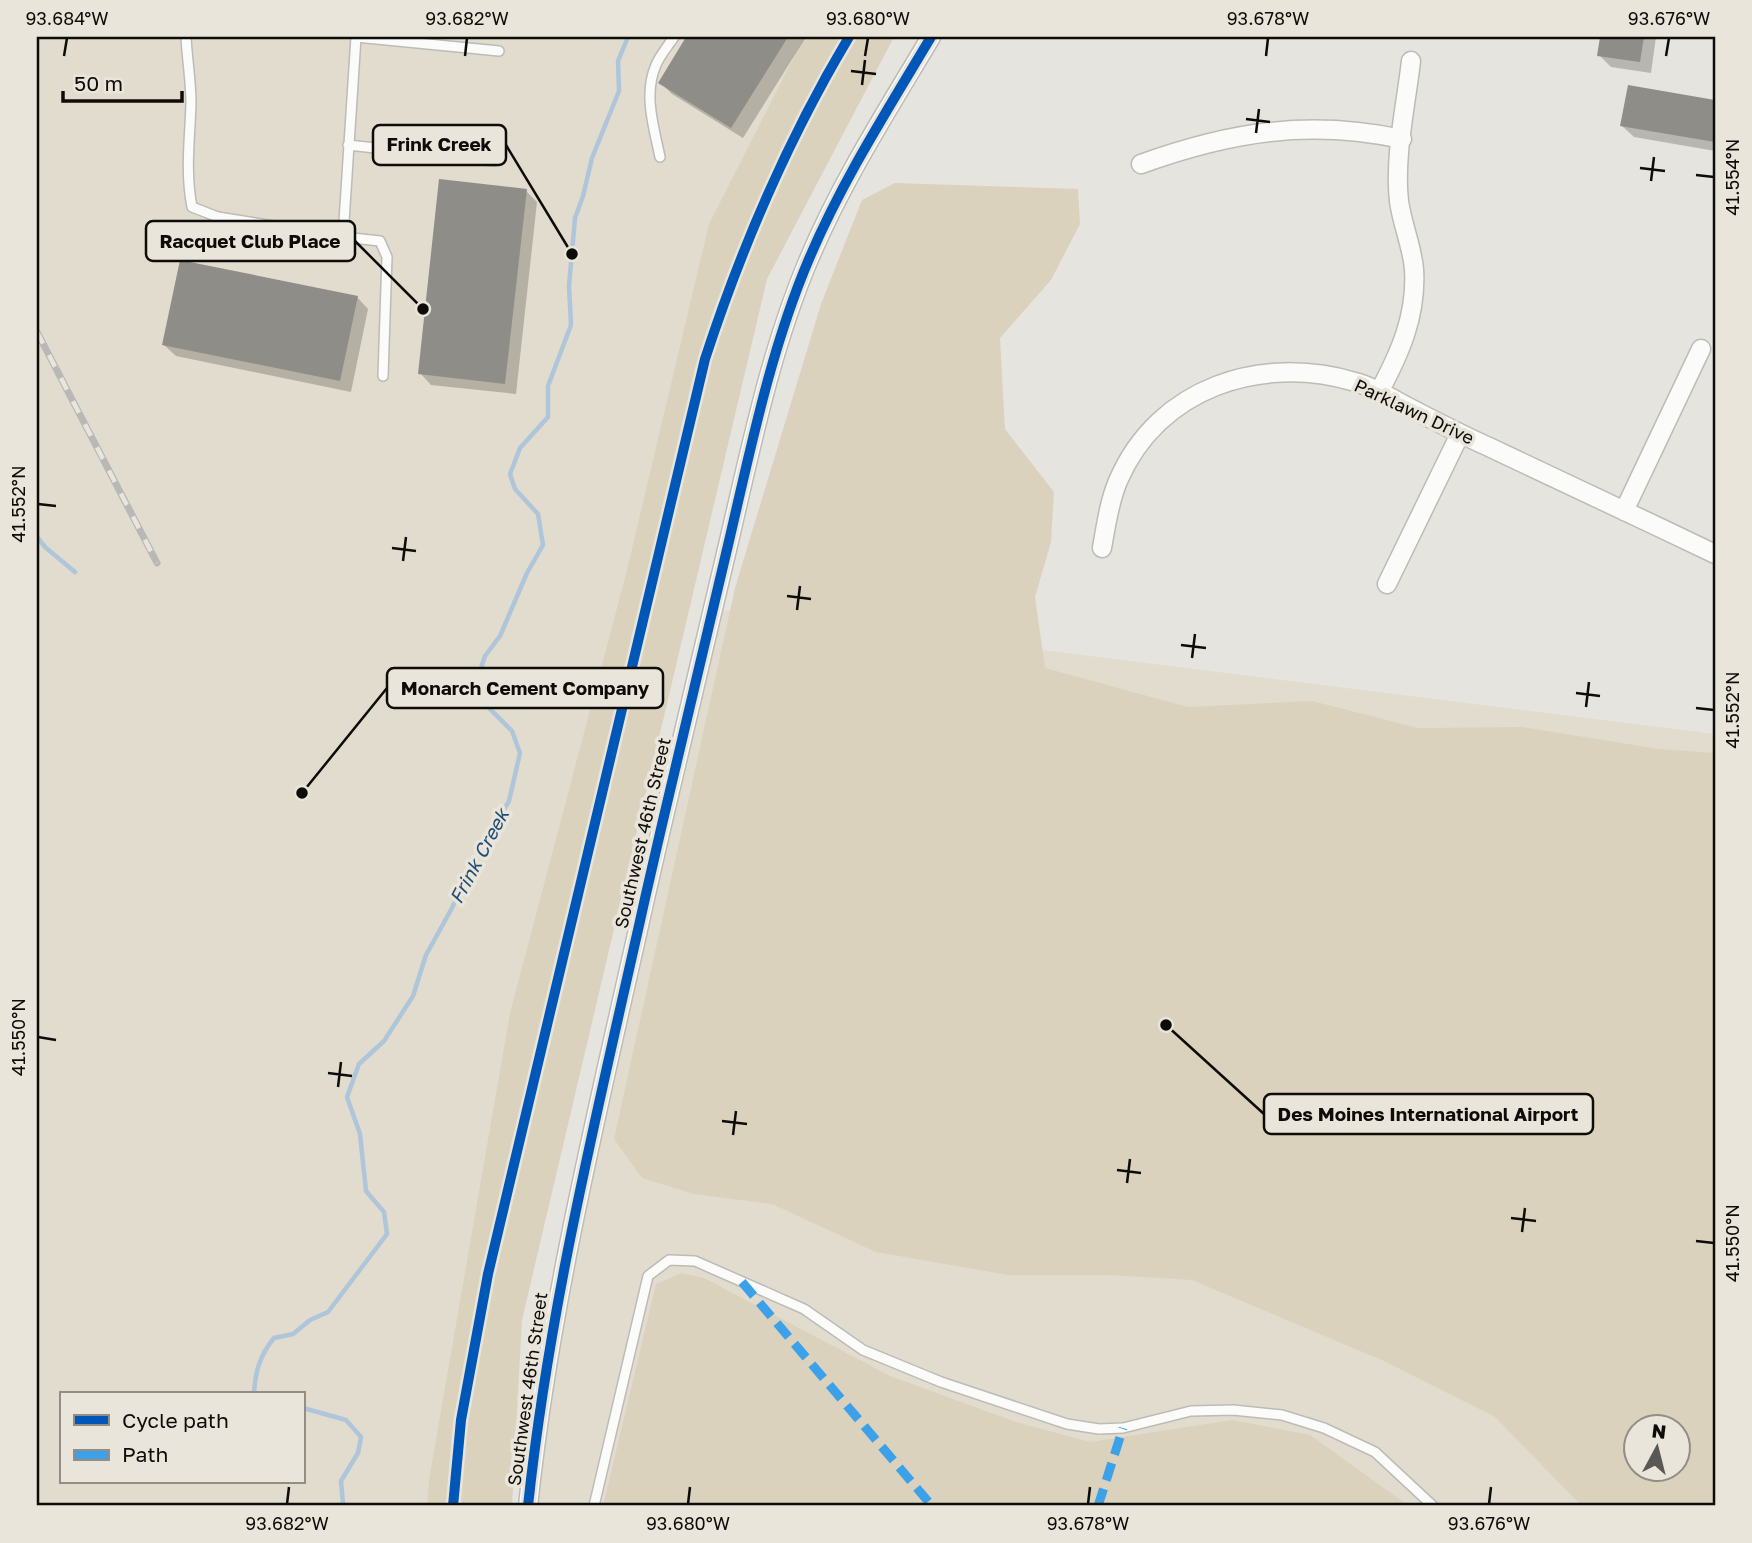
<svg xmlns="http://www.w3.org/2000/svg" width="1752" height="1543" font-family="'Golos Text',sans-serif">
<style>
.built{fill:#e1dcce;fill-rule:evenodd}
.green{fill:#dad2bd;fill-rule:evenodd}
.shadow{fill:#0003}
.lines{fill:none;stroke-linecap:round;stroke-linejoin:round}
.stream{stroke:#afc5d9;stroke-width:4.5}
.building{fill:#8f8d88}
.lane-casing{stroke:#bcbbb6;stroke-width:12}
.street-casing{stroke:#bcbbb6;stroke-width:21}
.lane{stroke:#fbfbfa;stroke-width:9}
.street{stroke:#fbfbfa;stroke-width:18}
.rail-casing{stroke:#b8b8b7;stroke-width:7}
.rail{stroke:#eae5da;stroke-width:4.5;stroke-dasharray:13;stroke-linecap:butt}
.quiet{stroke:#3da1e9;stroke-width:9;stroke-dasharray:18 9;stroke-linecap:butt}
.cycleway-casing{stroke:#eae5da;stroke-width:15}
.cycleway{stroke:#0057b8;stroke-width:10}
.ticks{fill:none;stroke:#0e0c09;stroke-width:2.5}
.labels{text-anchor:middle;stroke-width:7;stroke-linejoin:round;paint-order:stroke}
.street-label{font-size:18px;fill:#0e0c09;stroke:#eae5da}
.water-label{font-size:19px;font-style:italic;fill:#1c4d76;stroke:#eae5da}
.leader{fill:none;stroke:#0e0c09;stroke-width:2.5}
.callout-dot{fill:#0e0c09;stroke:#eae5da;stroke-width:2.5}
.callout{fill:#eae5da;stroke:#0e0c09;stroke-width:2.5}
.callout-label{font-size:19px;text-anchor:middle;font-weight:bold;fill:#0e0c09}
.neatline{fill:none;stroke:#0e0c09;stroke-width:2.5}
.ticks-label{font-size:18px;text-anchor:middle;fill:#0e0c09}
</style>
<rect width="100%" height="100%" fill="#e6e4de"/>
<!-- built -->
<path class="built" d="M37,37H804L709,224L429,1480L427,1506H37ZM61,1394H303V1482H61Z
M713,609L1715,734V1506H528L538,1416ZM1636,1428H1678V1470H1636Z"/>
<!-- green -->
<path class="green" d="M804,37H894L767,279L522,1320L512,1506H427L429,1480L510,1013L626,574L709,224Z
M895,183L1078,189L1080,224L1051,280L1000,338L1005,429L1054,492L1051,542L1035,597L1045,668L1188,707L1312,701L1418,728L1523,727L1659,749L1715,753V1506H1582L1495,1417L1384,1361L1192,1280L1111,1275H1008L876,1252L772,1204L694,1194L642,1178L614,1139L735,588L821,304L862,200ZM1636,1428H1678V1470H1636Z
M682,1273L704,1278L890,1376L1016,1422L1090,1442L1232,1420L1310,1435L1409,1506H603L656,1284Z"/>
<!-- shadow -->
<path class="shadow" d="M688,37H806L743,138L672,94L660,82Z
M1602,37H1656L1651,73L1611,67L1599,55Z
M1629,87L1715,102V151L1634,137L1622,126Z
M526,191L537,202L516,394L431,385L420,373Z
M357,297L368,309L351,392L176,356L164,345Z"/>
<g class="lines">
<!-- stream -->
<path class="stream" d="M37,537L45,547L75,572
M254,1394C255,1372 260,1355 274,1338L293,1334L310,1320L328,1312L387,1234L384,1212L366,1191L360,1134L347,1097L359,1064L384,1041L413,996L426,955L452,908L471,866L509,801L520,753L512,731L482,701L477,680L485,656L500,636L527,573L543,545L538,514L515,489L510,474L520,448L548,417V386L571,325L569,286L575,218L583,196L592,158L619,91L618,61L628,37
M303,1408L346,1420L361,1437L358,1453L341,1481L343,1504L347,1506"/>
</g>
<!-- building -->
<path class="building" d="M686,37H788L731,128L658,83Z
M1600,37H1644L1640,62L1597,56Z
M1628,85L1715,100V142L1620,126Z
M439,179L527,189L505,384L418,374Z
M180,260L358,296L340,381L162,345Z"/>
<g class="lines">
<!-- lane casing -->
<g class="lane-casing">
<path id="lane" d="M186,37C187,58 191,81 191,103C190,138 185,171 192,207L218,217L343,237L356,37
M356,37L499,51
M348,145L494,161
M660,157C654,128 643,94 656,65C660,55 668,46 674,37
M343,237L380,241L387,257L383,376
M594,1506L648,1276L669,1260L695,1261L804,1309L863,1350L941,1382L1067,1424L1099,1429L1123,1428L1191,1411L1233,1410L1282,1415L1324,1428L1375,1452L1433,1506"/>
</g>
<!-- street casing -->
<g class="street-casing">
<path id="street" d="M1141,164C1230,132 1308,119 1402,139
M1379,392C1400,353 1417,315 1414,269C1412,246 1402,224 1399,201C1394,157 1406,105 1411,61
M1624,511L1701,349
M1102,548C1106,526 1109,502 1118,481C1158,387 1262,354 1355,382C1374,387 1391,398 1408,407C1435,421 1462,435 1489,447C1565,483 1640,518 1715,554
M1387,584L1460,434
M528,1506C550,1299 601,1097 646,894C673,776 701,658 729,541C751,447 771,348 809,259C842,181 888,109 931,37"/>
</g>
<!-- lane -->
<use href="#lane" class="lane"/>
<!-- street -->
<use href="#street" class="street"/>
<!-- rail casing -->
<g class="rail-casing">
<path id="rail" d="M37,332L157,563"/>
</g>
<!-- rail -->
<use href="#rail" class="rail"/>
<!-- quiet -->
<path class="quiet" d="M742,1282L932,1506
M1098,1506L1123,1428"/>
<!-- cycleway casing -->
<g class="cycleway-casing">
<path id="cycleway" d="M453,1506L461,1420L488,1274L705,359C742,246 788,139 849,37
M528,1506C550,1299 601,1097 646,894C673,776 701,658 729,541C751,447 771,348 809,259C842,181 888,109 931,37"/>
</g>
<!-- cycleway -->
<use href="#cycleway" class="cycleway"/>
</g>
<!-- ticks -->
<path class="ticks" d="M64,56L67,38M465,56L467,38M865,56L868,38M1266,56L1268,38M1666,56L1669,38M851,71L876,74M862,85L865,60M1246,119L1270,122M1256,133L1259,109M1640,168L1665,171M1696,175L1714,177M1651,181L1654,157M38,504L56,506M392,548L416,551M403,561L406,537M787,596L811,599M797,610L800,586M1181,645L1206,648M1192,658L1195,634M1576,693L1600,696M1586,707L1589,682M1696,708L1714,710M38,1037L56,1040M328,1073L352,1076M338,1087L341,1062M722,1121L747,1124M733,1135L736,1111M1117,1170L1141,1173M1127,1183L1130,1159M1511,1218L1536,1221M1522,1232L1525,1208M1696,1241L1714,1243M287,1504L289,1487M688,1504L690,1487M1088,1504L1090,1487M1489,1504L1491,1487"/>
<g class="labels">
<!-- street labels -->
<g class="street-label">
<text transform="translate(1414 412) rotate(25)" y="6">Parklawn Drive</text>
<text transform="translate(643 833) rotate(-77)" y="6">Southwest 46th Street</text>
<text transform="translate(528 1389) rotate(-82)" y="6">Southwest 46th Street</text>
</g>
<!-- water labels -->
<g class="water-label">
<text transform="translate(479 856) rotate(-62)" y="7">Frink Creek</text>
</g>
</g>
<!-- callouts -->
<path class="leader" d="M572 254L506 145M423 309L355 241M302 793L387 688M1166 1025L1264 1114"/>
<g class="callout-dot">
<circle cx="572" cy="254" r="7"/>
<circle cx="423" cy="309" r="7"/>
<circle cx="302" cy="793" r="7"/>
<circle cx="1166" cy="1025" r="7"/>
</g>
<g class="callout">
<rect x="373" y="125" width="133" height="40" rx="7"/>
<rect x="146" y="221" width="209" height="40" rx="7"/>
<rect x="387" y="668" width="276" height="40" rx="7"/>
<rect x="1264" y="1094" width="329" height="40" rx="7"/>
</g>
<g class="callout-label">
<text x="439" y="151">Frink Creek</text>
<text x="250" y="248">Racquet Club Place</text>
<text x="525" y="695">Monarch Cement Company</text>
<text x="1428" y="1121">Des Moines International Airport</text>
</g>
<!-- border -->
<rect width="1752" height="1543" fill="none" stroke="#eae5da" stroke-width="77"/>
<!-- legend -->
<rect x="60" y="1392" width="245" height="91" fill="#eae5da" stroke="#928e86" stroke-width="2"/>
<rect x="74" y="1415" width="35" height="10" fill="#0057b8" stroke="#928e86" stroke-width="2"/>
<text x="122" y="1428" font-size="21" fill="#0e0c09">Cycle path</text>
<rect x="74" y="1450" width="35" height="10" fill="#3da1e9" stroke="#928e86" stroke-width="2"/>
<text x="122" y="1462" font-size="21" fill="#0e0c09">Path</text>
<!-- north arrow -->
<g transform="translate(1657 1448) rotate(7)"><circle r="33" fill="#eae5da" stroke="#928e86" stroke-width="2"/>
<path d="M0-5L12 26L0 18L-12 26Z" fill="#5a5854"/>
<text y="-10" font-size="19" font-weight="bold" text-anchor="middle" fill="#0e0c09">N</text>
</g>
<!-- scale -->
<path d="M63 91v10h119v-10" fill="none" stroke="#0e0c09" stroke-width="3.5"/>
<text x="74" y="91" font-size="21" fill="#0e0c09" stroke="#eae5da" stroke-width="5" paint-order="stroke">50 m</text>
<rect x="38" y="38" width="1676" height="1466" class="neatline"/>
<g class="ticks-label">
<text x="67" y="25">93.684°W</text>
<text x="467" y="25">93.682°W</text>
<text x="868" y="25">93.680°W</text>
<text x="1268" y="25">93.678°W</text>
<text x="1669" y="25">93.676°W</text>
<text transform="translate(1733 177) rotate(-90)" y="6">41.554°N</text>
<text transform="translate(19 504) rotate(-90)" y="6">41.552°N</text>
<text transform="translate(1733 710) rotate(-90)" y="6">41.552°N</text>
<text transform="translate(19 1037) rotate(-90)" y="6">41.550°N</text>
<text transform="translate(1733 1243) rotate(-90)" y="6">41.550°N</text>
<text x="287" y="1530">93.682°W</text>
<text x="688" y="1530">93.680°W</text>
<text x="1088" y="1530">93.678°W</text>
<text x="1489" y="1530">93.676°W</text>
</g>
</svg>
